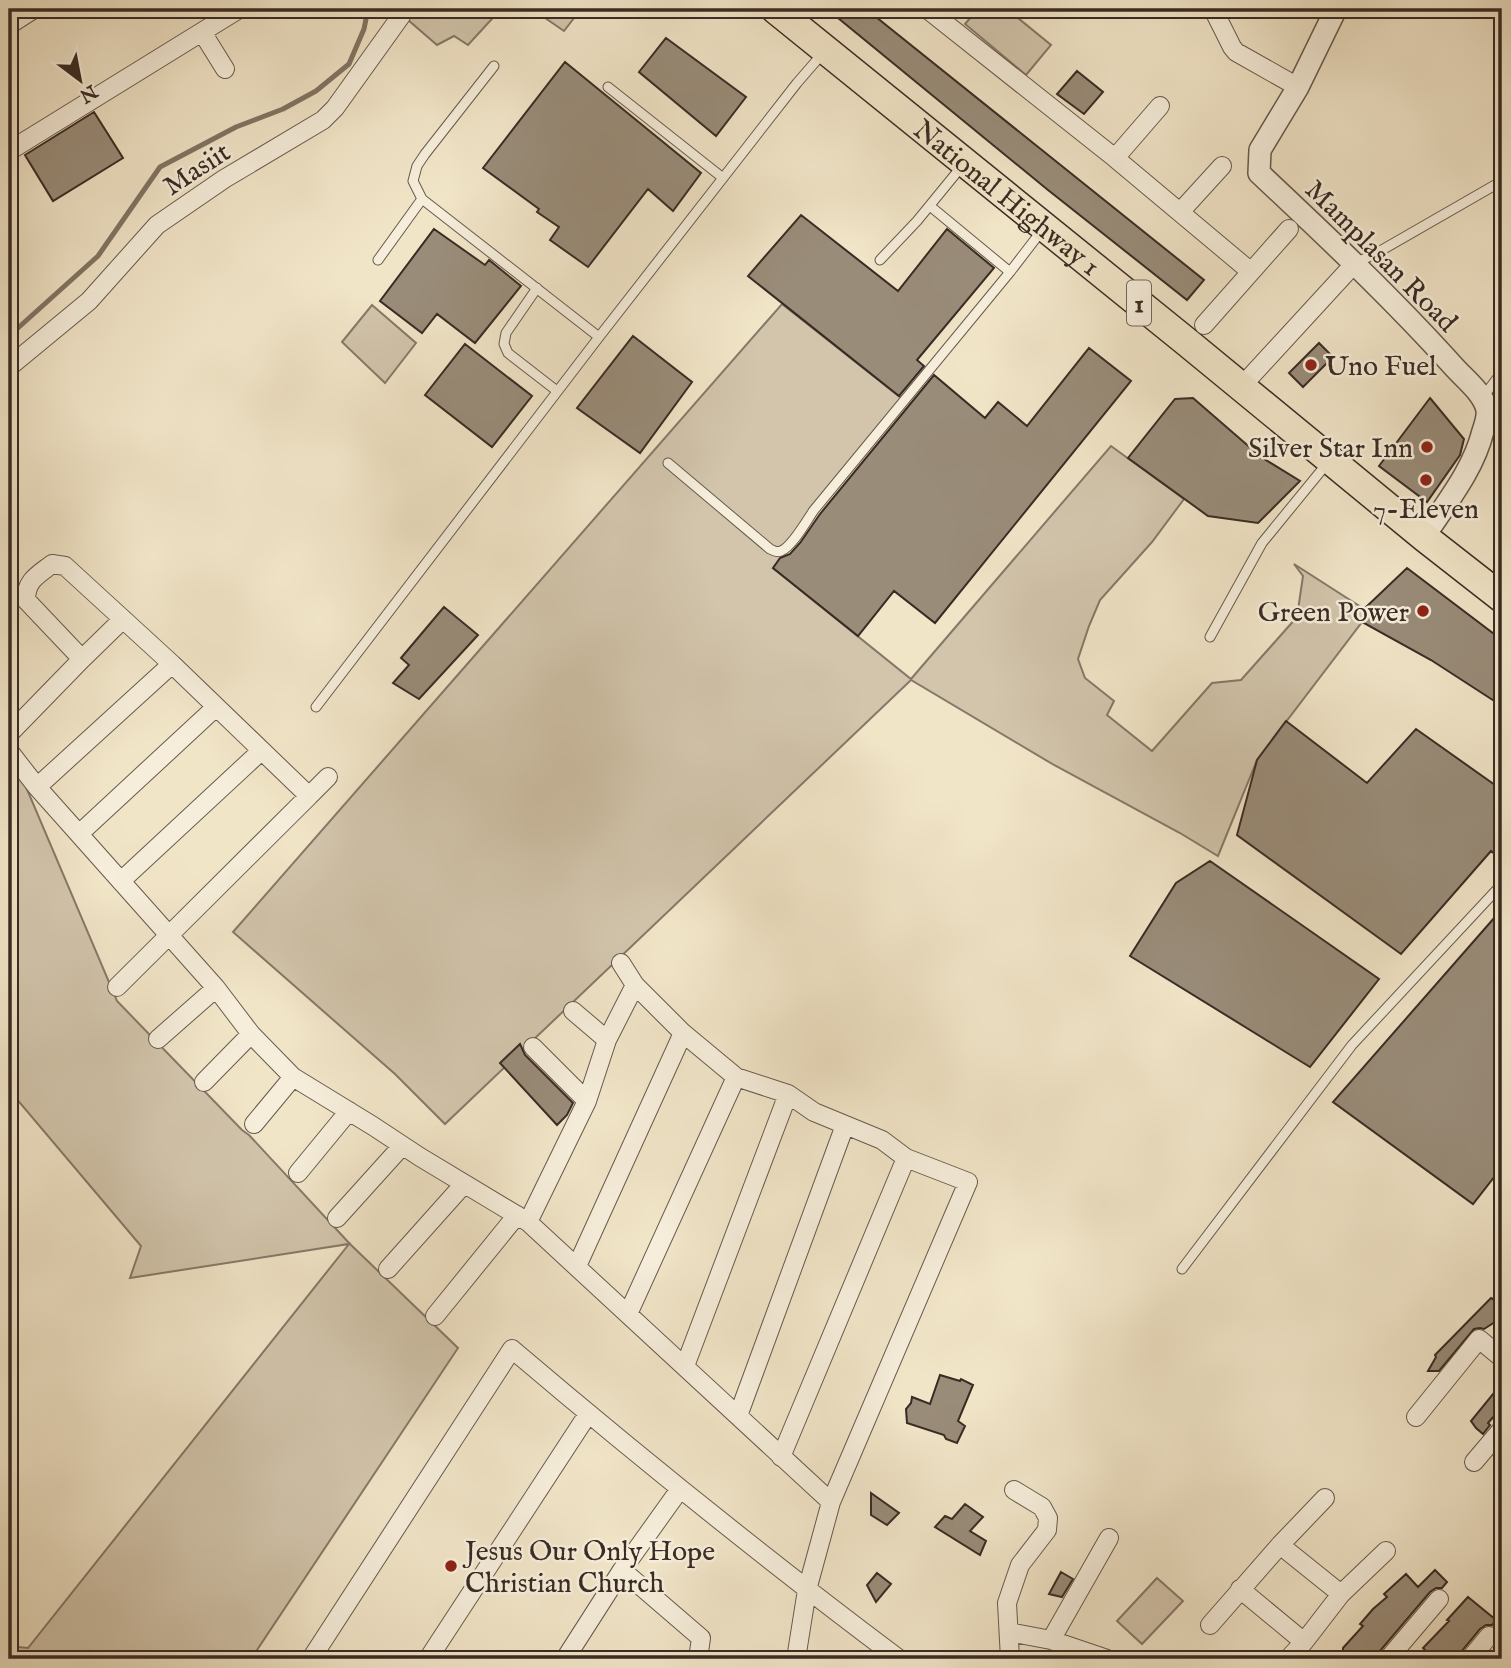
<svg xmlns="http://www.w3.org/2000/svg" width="1511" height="1668" font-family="'IM FELL English',serif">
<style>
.green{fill:#d2c5ac;stroke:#867868;stroke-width:2}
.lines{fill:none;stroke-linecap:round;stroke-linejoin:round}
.stream{stroke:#827565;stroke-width:5}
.building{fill:#998c79;stroke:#392b24;stroke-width:2}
.service-casing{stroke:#675a4d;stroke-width:11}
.minor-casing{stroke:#675a4d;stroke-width:20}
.tertiary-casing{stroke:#675a4d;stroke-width:24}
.trunk-casing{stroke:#392b24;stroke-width:31}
.service{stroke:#f6eedb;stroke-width:9}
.minor{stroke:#f6eedb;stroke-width:18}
.tertiary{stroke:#f6eedb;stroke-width:21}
.trunk{stroke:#f1e5c8;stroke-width:28}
.poi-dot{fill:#8f2418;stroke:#f6eedb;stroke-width:2.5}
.labels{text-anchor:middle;stroke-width:5;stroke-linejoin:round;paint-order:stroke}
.shield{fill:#f6eedb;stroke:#72665b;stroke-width:2}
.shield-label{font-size:26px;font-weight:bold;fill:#392b24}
.street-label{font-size:28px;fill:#392b24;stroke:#f6eedb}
.poi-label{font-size:28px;fill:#392b24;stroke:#f6eedb;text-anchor:start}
</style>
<rect width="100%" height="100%" fill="#f1e5c8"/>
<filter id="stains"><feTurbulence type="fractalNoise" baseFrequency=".00286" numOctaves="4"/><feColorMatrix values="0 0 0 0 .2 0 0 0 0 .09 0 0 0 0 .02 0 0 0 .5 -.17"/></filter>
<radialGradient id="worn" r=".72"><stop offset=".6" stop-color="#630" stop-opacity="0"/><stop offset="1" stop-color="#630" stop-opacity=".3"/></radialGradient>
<!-- green -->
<path class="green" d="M412,9H501L468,45L454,36L437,45L408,20Z
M532,9H581L564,31Z
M978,9H1007L1051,45L1026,75L965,24Z
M782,304L905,401L773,568L911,679L1111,446L1184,499L1152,542L1100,600L1089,626L1078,659L1085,678L1114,701L1107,715L1152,751L1212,683L1241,680L1297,617L1303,576L1294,564L1364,609L1362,622L1257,760L1218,856L1180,833L1054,765L911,680L445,1124L395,1074L233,932Z
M372,305L416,343L385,383L342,342Z
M9,747L117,1001L242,1130L249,1135L350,1244L458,1348L251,1659H9V1646L28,1648L349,1244L130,1278L141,1246L9,1090Z
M1157,1578L1183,1601L1142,1644L1117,1621Z"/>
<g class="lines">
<!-- stream -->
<path class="stream" d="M9,336L98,256L160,167L236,127L283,109L316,91L349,64L364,29L368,9"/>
</g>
<!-- building -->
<path class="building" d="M827,9H866L1204,280L1187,300L1048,190Z
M666,38L746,97L716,136L639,72Z
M565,62L701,173L673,211L648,189L588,267L550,240L559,227L537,212L539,209L483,168Z
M1077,71L1103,92L1084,114L1057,94Z
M94,112L123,158L53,201L25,155Z
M801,215L898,291L947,229L994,268L917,360L924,366L899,396L748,276Z
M434,229L485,265L489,260L521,286L475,343L437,314L422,333L380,301Z
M633,336L692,382L640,453L577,408Z
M1319,343L1333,357L1303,387L1289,373Z
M465,344L532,396L492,447L425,395Z
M1089,348L1131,381L935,623L894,591L858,636L773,568L780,558L790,554L800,543L820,514L934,375L985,418L998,402L1027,426Z
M1193,398L1261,457L1300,481L1258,523L1208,516L1128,458L1175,399Z
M1430,398L1464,439L1460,455L1427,502L1379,466Z
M1407,568L1502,640V706L1431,660L1362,622L1364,609Z
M444,607L478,635L419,699L393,683L409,665L401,658Z
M1286,721L1367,783L1416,729L1502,790V848L1496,855L1491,851L1401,954L1237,835L1257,760Z
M1210,861L1379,979L1310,1067L1130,956L1176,883Z
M1502,909V1167L1473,1204L1333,1102Z
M520,1044L525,1055L573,1103L567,1115L557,1125L500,1063Z
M1491,1298L1502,1304V1330L1495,1322L1484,1329L1480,1328L1474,1329L1439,1371H1428L1436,1357L1435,1355Z
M940,1375L960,1381L961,1379L973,1385L958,1421L965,1426L957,1443L946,1439L944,1435L907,1423L906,1409L911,1403L912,1397L930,1404Z
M1502,1383V1407L1488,1423L1490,1425L1483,1434L1476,1428L1471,1421Z
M871,1493L899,1513L887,1525L871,1515Z
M965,1504L983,1517L970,1531L986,1541L980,1555L935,1527L945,1516L952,1519Z
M1435,1570L1447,1582L1442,1588H1436L1430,1592L1379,1652L1377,1659H1343V1648L1363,1626L1360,1624L1373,1609L1387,1597L1384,1594L1406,1574L1418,1587Z
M1061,1572L1073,1579L1062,1597L1049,1594Z
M877,1573L891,1584L876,1602L867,1585Z
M1468,1597L1496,1620L1492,1625H1486L1480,1629L1461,1652L1459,1659H1416L1425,1650L1423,1648L1449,1621L1447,1620Z"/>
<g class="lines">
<!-- service casing -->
<g class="service-casing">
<path id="service" d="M494,66L425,154L417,166L413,181L422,199L599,337
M608,87L723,178
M930,206L1010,272
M378,260L422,199
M880,260L917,221L962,166
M1355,263L1375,254L1502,181
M537,288L506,333L504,344L508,353L557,391
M1483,397L1502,372
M668,463L770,549C775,551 776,553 781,551C792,547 807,520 814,510L1010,272L1043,229
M1210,637L1262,543L1329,461
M316,707L599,337L797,83L823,53
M1182,1269L1352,1045L1502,884"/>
</g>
<!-- minor casing -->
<g class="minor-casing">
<path id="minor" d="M927,9L1115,158L1250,271
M1213,9L1232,47L1236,52L1298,87
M9,25L34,9
M202,32L225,69
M9,151L239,9
M1115,158L1160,106
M1181,211L1222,166
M1204,325L1289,229
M9,367L89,301L157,225L224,179L323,120L335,108L401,16L403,9
M1241,387L1355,263
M82,659L123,619
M9,734L82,659L26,600C26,580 38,575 52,564L65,566L172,664L309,796L328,777
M9,751L37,787L216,988L251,1034L293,1077L373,1126L420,1157L528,1222L831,1502
M37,787L172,664
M79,834L216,707
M121,881L261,751
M621,963L635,985
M117,987L309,796
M573,1011L607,1040
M158,1039L216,988
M533,1047L587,1101
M204,1082L251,1034
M254,1124L293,1077
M298,1173L349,1111
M337,1218L402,1146
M528,1222L587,1101L607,1040L635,985L683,1033L736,1077L788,1094L814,1112L882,1140L906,1158L968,1182L831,1502L807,1590L796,1659
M577,1266L683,1033
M388,1269L464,1184
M628,1314L736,1077
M435,1316L517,1215
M685,1366L788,1094
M738,1416L845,1125
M1416,1417L1479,1339L1502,1358
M781,1457L906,1158
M1474,1462L1502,1429
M1280,1545L1341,1594
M622,1570L701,1638L698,1659
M1240,1589L1304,1642
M1210,1625L1280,1545L1325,1498
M1009,1632L1051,1640L1107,1659
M1051,1640L1109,1538
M311,1659L512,1349C638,1456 767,1560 899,1659
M428,1659L588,1414
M565,1659L622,1570L680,1489
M1010,1659L1007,1603L1020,1565L1047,1530L1048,1518L1042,1507L1014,1490
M1288,1659L1304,1642L1341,1594L1386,1551
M1388,1659L1439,1599
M1470,1659L1489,1636"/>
</g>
<!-- tertiary casing -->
<g class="tertiary-casing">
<path id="tertiary" d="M1336,9L1298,87L1260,150L1259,173C1326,236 1393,299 1455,368C1465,379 1484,394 1487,410C1488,417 1485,425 1483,431C1473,471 1446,503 1424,537"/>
</g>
<!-- trunk casing -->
<g class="trunk-casing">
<g id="trunk">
<path id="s1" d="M775,9L1188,343L1424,537L1502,598"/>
</g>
</g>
<!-- service -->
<use href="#service" class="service"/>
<!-- minor -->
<use href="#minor" class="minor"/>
<!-- tertiary -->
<use href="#tertiary" class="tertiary"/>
<!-- trunk -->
<use href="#trunk" class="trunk"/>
</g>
<!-- markers -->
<g class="poi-dot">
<circle cx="1311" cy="365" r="7"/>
<circle cx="1427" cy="447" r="7"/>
<circle cx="1426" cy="480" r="7"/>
<circle cx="1423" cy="611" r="7"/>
<circle cx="451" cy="1566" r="7"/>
</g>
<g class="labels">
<!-- shield labels -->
<rect class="shield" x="1127" y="280.5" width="24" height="45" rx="5"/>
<g class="shield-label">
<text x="1139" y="312">1</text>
</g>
<!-- street labels -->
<g class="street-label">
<text transform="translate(196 168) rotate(-33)" y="10">Masiit</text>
<text dy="10" stroke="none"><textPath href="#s1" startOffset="299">National Highway 1</textPath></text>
<text transform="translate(1382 255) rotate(45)" y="10">Mamplasan Road</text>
</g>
<!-- poi labels -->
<g class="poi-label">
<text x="1325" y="375">Uno Fuel</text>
<text x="1413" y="457" text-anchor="end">Silver Star Inn</text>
<text x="1426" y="518" text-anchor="middle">7-Eleven</text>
<text x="1409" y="621" text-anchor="end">Green Power</text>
<text x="465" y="1560">Jesus Our Only Hope<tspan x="465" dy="32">Christian Church</tspan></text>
</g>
</g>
<!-- margin -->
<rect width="1511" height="1668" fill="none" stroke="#f1e5c8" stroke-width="35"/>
<rect x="10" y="10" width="1490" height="1647" fill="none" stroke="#392b24" stroke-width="3.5"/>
<rect x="18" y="18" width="1476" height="1633" fill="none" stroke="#392b24" stroke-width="2"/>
<!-- north arrow -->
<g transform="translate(80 80) rotate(148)" stroke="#f6eedb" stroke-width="5" paint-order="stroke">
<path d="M0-5L12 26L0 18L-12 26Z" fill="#392b24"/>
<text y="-10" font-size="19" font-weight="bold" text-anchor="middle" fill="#392b24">N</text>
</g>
<rect width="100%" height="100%" filter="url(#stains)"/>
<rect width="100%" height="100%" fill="url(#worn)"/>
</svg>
